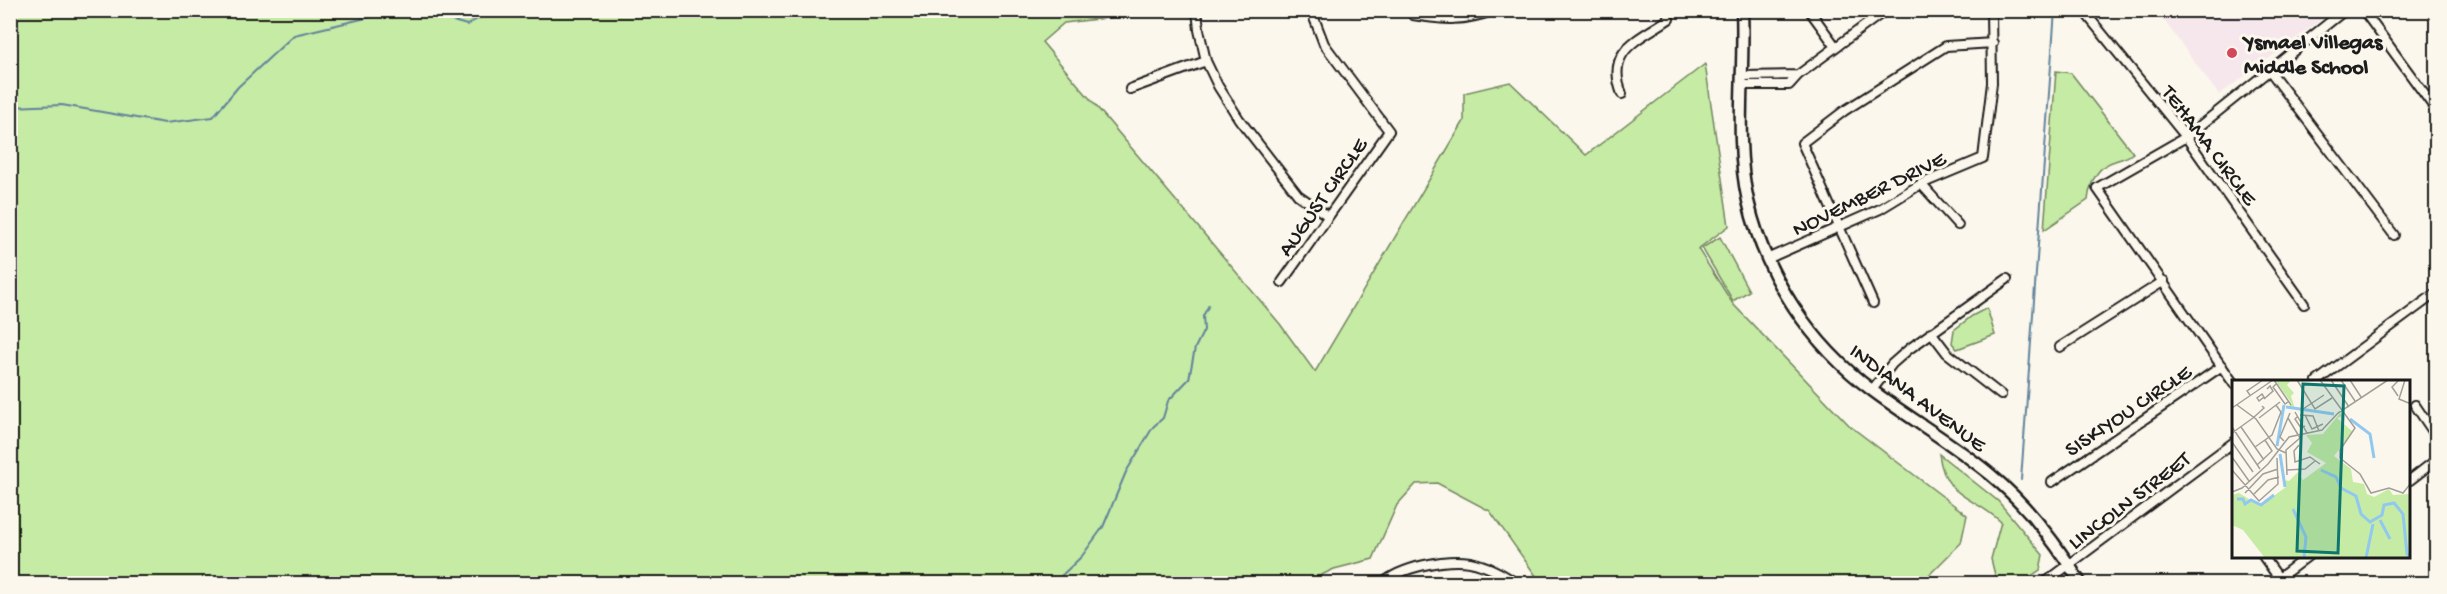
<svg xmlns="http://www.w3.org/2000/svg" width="2447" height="594" font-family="'Gochi Hand',sans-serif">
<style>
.built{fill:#f6e7ec}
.green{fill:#c6eba4;stroke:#718460;stroke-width:1.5}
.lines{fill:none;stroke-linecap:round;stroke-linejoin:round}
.stream{stroke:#62839b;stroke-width:2}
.street-casing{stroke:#1c1c1c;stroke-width:12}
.secondary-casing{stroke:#1c1c1c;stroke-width:15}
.street{stroke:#fbf7ec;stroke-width:8}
.secondary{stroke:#fbf7ec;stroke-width:10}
.poi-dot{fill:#d1495b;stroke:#fbf7ec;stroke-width:2}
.labels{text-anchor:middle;stroke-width:6;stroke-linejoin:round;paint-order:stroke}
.poi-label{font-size:22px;font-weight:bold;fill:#1c1c1c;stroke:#fbf7ec;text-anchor:start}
.street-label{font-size:22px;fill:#1c1c1c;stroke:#fbf7ec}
.inset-river{fill:none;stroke:#91c8ef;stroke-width:3}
.inset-road{fill:none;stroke:#a29f99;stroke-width:1.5}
.view{fill:#0f766e;fill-opacity:0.15;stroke:#0f766e;stroke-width:3}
.inset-edge{fill:none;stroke:#1c1c1c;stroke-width:3}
</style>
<rect width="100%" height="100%" fill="#fbf7ec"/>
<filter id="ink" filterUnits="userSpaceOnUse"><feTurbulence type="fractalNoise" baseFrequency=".0167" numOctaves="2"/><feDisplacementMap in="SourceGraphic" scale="12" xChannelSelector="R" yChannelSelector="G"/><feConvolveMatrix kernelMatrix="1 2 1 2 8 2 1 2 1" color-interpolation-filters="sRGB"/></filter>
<g filter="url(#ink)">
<!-- built -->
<path class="built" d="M2157,11H2333L2219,95Z"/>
<!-- green -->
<path class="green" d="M10,11H1166L1064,23L1042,42L1280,324L1315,372L1464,121V93L1510,82L1586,155L1705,64L1729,226L1698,249L1733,304L1850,426L1967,515L1961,543L1921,583H1541L1490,511L1437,483L1416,484L1397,505L1373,559L1334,569L1305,583H11Z
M2056,71L2071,73L2133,153C2126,159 2123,158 2115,161C2097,166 2090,183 2088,200L2044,230Z
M1720,237L1749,291L1733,301L1702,248Z
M1987,308L1995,335L1957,349L1952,343L1954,330L1972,316Z
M1939,454L1998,501L2043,555L2040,570L2021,583H1997L1991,559L2001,522C1973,495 1945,500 1939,454Z"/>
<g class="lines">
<!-- stream -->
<path class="stream" d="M413,10L467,25L493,10
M10,107L62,105L165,123L213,117L238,87L294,35L400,10
M2021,480L2055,10
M1045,584L1056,581L1082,556L1103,527L1126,472L1153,427L1163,418L1168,401L1189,379L1195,348L1204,330L1203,316L1209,305"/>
<!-- street casing -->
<g class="street-casing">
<path id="street" d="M1197,10L1199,30L1206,61L1218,86L1239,119L1298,195L1328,216
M1809,10L1836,47
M2083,10L2186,137L2304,304
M2363,10L2436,110
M1413,15C1447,20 1462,22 1495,10
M2270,71L2394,235
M1742,76L1798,75
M1742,85H1789L1798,75L1886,10
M1130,89L1206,61
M1622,94C1605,50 1638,40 1669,19L1667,10
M1921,184L1958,225
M1767,259L1880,209L1921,184L1983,158L1992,83L1991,10
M1282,282L1389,131L1324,44L1311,10
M1873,303L1802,143L1844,111L1946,46L1993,43
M1931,332L1947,353L2001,395
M2060,347L2164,281
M2317,381L2436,293
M2234,384L2097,188L2186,137L2345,10
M1872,390L1892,364L1909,349L2007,279
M2415,405L2436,436
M2410,480L2436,460
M2052,482L2222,366
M2263,556L2283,584
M1382,584C1400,567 1446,558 1470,562C1485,565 1505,574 1516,584
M2043,584L2234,442
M2271,584L2308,556"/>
</g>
<!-- secondary casing -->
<g class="secondary-casing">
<path id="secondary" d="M1742,10C1745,74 1734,139 1748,201C1765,276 1811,345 1873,391C1912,420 1954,444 1991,475C2027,505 2057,544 2081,584"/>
</g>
<!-- street -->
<use href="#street" class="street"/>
<!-- secondary -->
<use href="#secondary" class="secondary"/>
</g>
</g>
<!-- markers -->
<circle class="poi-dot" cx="2232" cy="53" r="6"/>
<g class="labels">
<!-- poi labels -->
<g class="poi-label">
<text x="2244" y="48">Ysmael Villegas<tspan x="2244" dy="25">Middle School</tspan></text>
</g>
<!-- street labels -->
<g class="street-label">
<text transform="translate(2211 144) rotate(53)" y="8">TEHAMA CIRCLE</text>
<text transform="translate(1868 192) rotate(-26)" y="8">NOVEMBER DRIVE</text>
<text transform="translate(1321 196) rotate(-55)" y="8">AUGUST CIRCLE</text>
<text transform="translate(1919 396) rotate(37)" y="8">INDIANA AVENUE</text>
<text transform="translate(2127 409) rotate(-34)" y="8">SISKIYOU CIRCLE</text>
<text transform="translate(2128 499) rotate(-37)" y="8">LINCOLN STREET</text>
</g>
</g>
<!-- overview -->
<g transform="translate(2232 380)">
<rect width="178" height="178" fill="#fbf7ec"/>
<path d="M43,0H59L55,5L62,13L59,16L63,29L55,27L60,24ZM108,33L111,36L105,38L121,52L102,76L119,89L121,102L132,104L135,114L142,117L157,109L161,115L178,114V178H33L11,150L0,145V115L7,113L28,126L54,107L51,100L57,101L66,92L71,100L94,83L75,72L80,63L74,55L91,54Z" fill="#c6eba4"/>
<path class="inset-river" d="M54,27L102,34M118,39L138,54L142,78M45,66L52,25M48,74L53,107M89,90L104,97L109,108L124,116L129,134L138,142L150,135L152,125L162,123L171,134L175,174L178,178M5,119H11L13,124L19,120L29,125L42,115M61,129L74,157L72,178M148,140L158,159M134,178L141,144"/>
<path class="inset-road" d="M42,0L59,25M65,0L83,29L100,18M88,0L123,48L108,70V78L128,94L139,113L157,108L171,113L179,103M99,0L117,27M109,0L123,21M118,0L129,17M173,0L167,19L179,24M44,4L41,7L53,24L56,22M30,14L32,17L27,21L25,18ZM18,15L15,11L31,0M166,16L160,7L167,0M32,19L41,11L38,6L35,9M5,25L24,39L45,69L54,73M0,28L41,0M71,29L92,15M63,32L75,53M68,35L81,36L87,51M73,35L80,49L91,44M66,36L63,39L69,48L73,46M27,38L48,22M56,38L68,58M0,47L28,89M9,47L32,80M0,53L21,38L32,28L30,26M52,61L48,57L58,33M0,62L21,92M67,65L62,71L63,82L78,77L88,84M23,67L40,55L49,32L44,25M0,77L17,101M25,85L40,71L33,60M0,90L27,121L46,104L45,78M55,90L73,89L83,81M55,95L54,70L68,58M0,112L10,108L36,84L57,57L90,50L106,33L156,0M13,113L31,94L46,89M21,115L36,100L47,97"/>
<path class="view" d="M71,4L112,6L106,173L65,171Z"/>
<rect width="178" height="178" class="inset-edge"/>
</g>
<!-- margin -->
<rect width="2447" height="594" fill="none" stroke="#fbf7ec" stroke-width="36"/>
<rect x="18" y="18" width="2411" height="558" fill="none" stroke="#1c1c1c" stroke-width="2" filter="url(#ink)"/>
</svg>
